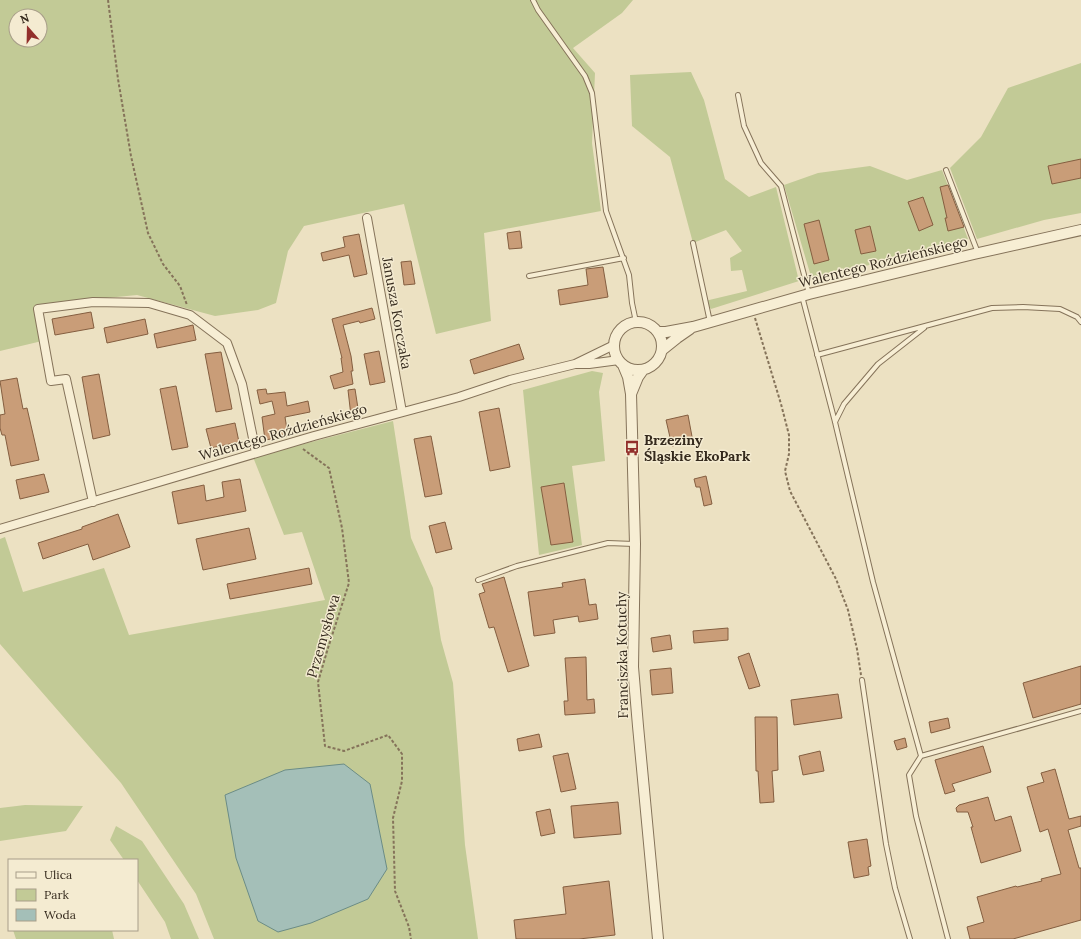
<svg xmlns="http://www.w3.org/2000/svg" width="1081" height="939" font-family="Lora,serif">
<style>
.green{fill:#c2ca96;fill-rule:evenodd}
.water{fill:#a4bfb8;stroke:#6b8c86}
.building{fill:#c99d78;stroke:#845e40}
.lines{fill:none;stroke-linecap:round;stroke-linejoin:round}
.service-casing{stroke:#85735a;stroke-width:6}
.minor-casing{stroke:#85735a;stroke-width:10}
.tertiary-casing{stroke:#85735a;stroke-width:12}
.path{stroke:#85735a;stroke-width:2;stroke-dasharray:3 2;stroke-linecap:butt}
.service{stroke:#f7eed4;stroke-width:4}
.minor{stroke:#f7eed4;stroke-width:8}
.tertiary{stroke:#f7eed4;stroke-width:10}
.labels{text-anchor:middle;stroke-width:3;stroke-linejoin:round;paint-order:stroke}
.street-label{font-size:14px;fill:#352a1d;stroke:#f4ebd1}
.poi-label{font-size:14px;font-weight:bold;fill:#352a1d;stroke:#f4ebd1;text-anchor:start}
</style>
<rect width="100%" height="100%" fill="#ece1c2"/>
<!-- green -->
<path class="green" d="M0,0H633L622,13L573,48L595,73L592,143L601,211L484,233L491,321L436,334L404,204L304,226L288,251L276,303L258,310L215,316L137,295L35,305L42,341L0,351ZM16,16H40V40H16Z
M1081,63V213L1044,220L977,239L950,168L981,137L1008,88Z
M691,72L704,100L725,179L749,197L776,187L799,281L711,309L705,301L747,291L742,270L731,271L730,258L742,251L726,230L693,243L670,157L632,126L630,75Z
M870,166L907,180L942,170L968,239L812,280L784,185L818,173Z
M592,371L603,373L599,392L605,461L572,466L582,545L539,555L523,390Z
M393,421L411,538L433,588L441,640L453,683L465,845L478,939H214L196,894L121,783L0,644V539L5,537L23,592L104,568L129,635L325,600L302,532L284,535L253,457Z
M25,805L83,806L66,831L0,841V808Z
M116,826L142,841L184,904L199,939H171L165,922L137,880V860H124L110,840Z
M13,930H112L114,939H16Z"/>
<!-- water -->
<path class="water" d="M344,764L370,784L387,869L368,899L311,923L278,932L258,921L236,858L225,795L285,770Z"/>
<!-- building -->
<path class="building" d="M1081,159V178L1052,184L1048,166Z
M948,185L964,227L948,231L945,218H947L940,187Z
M923,197L933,225L919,231L908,202Z
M819,220L829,260L814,264L804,224Z
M870,226L876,251L861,254L855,230Z
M520,231L522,248L509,249L507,233Z
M359,234L367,274L354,277L349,255L323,261L321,253L345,247L343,237Z
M411,261L415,284L404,285L401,262Z
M603,267L608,297L560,305L558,290L588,285L586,269Z
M372,308L375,319L360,323L359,321L343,325L351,356L353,371H351L353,384L334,389L330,376L343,372L341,358H342L332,319Z
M91,312L94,328L55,335L52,319Z
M145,319L148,334L107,343L104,328Z
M193,325L196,340L157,348L154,334Z
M519,344L524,359L474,374L470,360Z
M379,351L385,382L370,385L364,354Z
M221,352L232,409L216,412L205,354Z
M99,374L110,435L93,439L82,377Z
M17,378L23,409L27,408L39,460L11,466L5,435H2L0,428V415L5,414L0,381Z
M176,386L188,447L172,450L160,389Z
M266,389L267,394L285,392L287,406L308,401L310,412L285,417L288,436L265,440L262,417L275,414L272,401L260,404L257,390Z
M355,389L359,415L351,416L348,390Z
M499,408L510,467L490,471L479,412Z
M688,415L693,442L672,446L666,420Z
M235,423L239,442L211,448L206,429Z
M431,436L442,494L425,497L414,439Z
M44,474L49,492L20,499L16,480Z
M706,476L712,504L704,506L700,487H696L694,479Z
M240,479L246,511L178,524L172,492L204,485L206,501L224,497L222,482Z
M564,483L573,542L551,545L541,487Z
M118,514L130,547L93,560L88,544L43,559L38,543L82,529V527Z
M445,522L452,549L436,553L429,526Z
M249,528L256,559L203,570L196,539Z
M309,568L312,584L230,599L227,584Z
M504,577L529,666L508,672L494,627L489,628L479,594L485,592L482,584Z
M585,579L589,605L596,604L598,619L579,622L578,616L553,620L555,633L534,636L528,592L563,587L562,583Z
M728,628V640L694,643L693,631Z
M670,635L672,649L653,652L651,638Z
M749,653L760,686L749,689L738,657Z
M586,657L587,700L594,699L595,713L565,715L564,701H568L565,658Z
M1081,666V704L1033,718L1023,683Z
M671,668L673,693L652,695L650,670Z
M838,694L842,718L794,725L791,700Z
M755,717H777L778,770L772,771L774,802L760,803L758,771H756Z
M948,718L950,728L931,733L929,722Z
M539,734L542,747L519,751L517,739Z
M905,738L907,747L897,750L894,741Z
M983,746L991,772L952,784L955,791L945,794L935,760Z
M820,751L824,771L803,775L799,756Z
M568,753L576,789L561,792L553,756Z
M1055,769L1069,819L1081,816V826L1068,830L1079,868H1081V920L1013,939H970L967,927L984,922L977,897L1016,886L1017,887L1042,881L1041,879L1061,874L1048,829L1040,832L1027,787L1044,782L1041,773Z
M988,797L995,821L1011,816L1021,851L981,863L971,827H973L968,812H957L956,808L959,805Z
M618,802L621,834L574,838L571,806Z
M550,809L555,833L541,836L536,812Z
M867,839L871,866L868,867L869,875L854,878L848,842Z
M609,881L615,935L579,939H516L514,920L566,914L563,887Z"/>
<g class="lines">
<!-- service casing -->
<g class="service-casing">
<path id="service" d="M533,0L538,10L585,76L592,93L606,211L629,275L632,303L636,322
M738,95L744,126L761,163L781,186L809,294
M946,170L978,253
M693,243L710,322
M529,276L624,258
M802,296L835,422L873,582L921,756L909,775L916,816L948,939
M817,355L992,308L1023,307L1060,309L1077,317L1081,322
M835,422L844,404L878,364L924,328
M478,580L517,566L608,543L634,544
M862,680L886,844L895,888L910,939
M921,756L1081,711"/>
</g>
<!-- minor casing -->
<g class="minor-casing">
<path id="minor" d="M367,218L402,412
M576,364H589L619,360
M93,502L66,379L51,381L38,309L93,302L149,303L190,315L227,343L242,384L256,453
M0,529L314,436L459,397L510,380L575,364L614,345"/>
</g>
<!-- tertiary casing -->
<g class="tertiary-casing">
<path id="tertiary" d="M614 346a24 24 0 1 1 48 0a24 24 0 1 1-48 0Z
M658,332H666L693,327L809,294L974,254L1081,230
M662,350L677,338L690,329
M623,365L628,377L631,394L635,544L633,667L638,726L658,939
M631,394L638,377L643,370"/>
</g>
<!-- path -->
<path class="path" d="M108,0L118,79L131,156L148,233L163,264L180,286L187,305
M755,318L781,404L789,435V454L785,471L790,491L836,579L848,610L857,649L861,675
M303,449L329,468L342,528L349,583L328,648L318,682L325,746L344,751L388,735L402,754V781L393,818L395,891L409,927L411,939"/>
<!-- service -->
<use href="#service" class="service"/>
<!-- minor -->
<use href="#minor" class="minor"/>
<!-- tertiary -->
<use href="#tertiary" class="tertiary"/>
</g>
<!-- icons -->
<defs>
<g id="bus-bare" transform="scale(1.2)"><path d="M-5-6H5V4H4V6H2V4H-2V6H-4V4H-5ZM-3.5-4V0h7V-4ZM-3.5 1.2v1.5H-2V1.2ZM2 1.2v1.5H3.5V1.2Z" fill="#922f2b" stroke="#f4ebd1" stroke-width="2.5" paint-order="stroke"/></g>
</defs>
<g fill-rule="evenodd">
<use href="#bus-bare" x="632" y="448"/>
</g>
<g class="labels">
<!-- street labels -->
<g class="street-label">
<text transform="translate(883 262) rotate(-14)" y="5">Walentego Roździeńskiego</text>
<text transform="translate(397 313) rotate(80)" y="5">Janusza Korczaka</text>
<text transform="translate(283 432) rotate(-16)" y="5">Walentego Roździeńskiego</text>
<text transform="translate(323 636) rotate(-74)" y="5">Przemysłowa</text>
<text transform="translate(622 655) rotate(-91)" y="5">Franciszka Kotuchy</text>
</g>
<!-- poi labels -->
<g class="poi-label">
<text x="644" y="445">Brzeziny<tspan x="644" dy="16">Śląskie EkoPark</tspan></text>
</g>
</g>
<!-- legend -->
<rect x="8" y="859" width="130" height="72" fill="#f4ebd1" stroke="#a89e89"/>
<rect x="16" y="872" width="20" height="6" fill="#f7eed4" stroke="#a89e89"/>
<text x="44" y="879" font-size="12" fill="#352a1d">Ulica</text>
<rect x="16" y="889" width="20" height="12" fill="#c2ca96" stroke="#a89e89"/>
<text x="44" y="899" font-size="12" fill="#352a1d">Park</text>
<rect x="16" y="909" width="20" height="12" fill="#a4bfb8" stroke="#a89e89"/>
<text x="44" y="919" font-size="12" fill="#352a1d">Woda</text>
<!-- north arrow -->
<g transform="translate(28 28) rotate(340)"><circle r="19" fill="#f4ebd1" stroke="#a89e89"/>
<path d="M0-3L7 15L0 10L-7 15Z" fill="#922f2b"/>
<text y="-6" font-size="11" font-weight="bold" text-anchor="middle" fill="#352a1d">N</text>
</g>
</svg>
